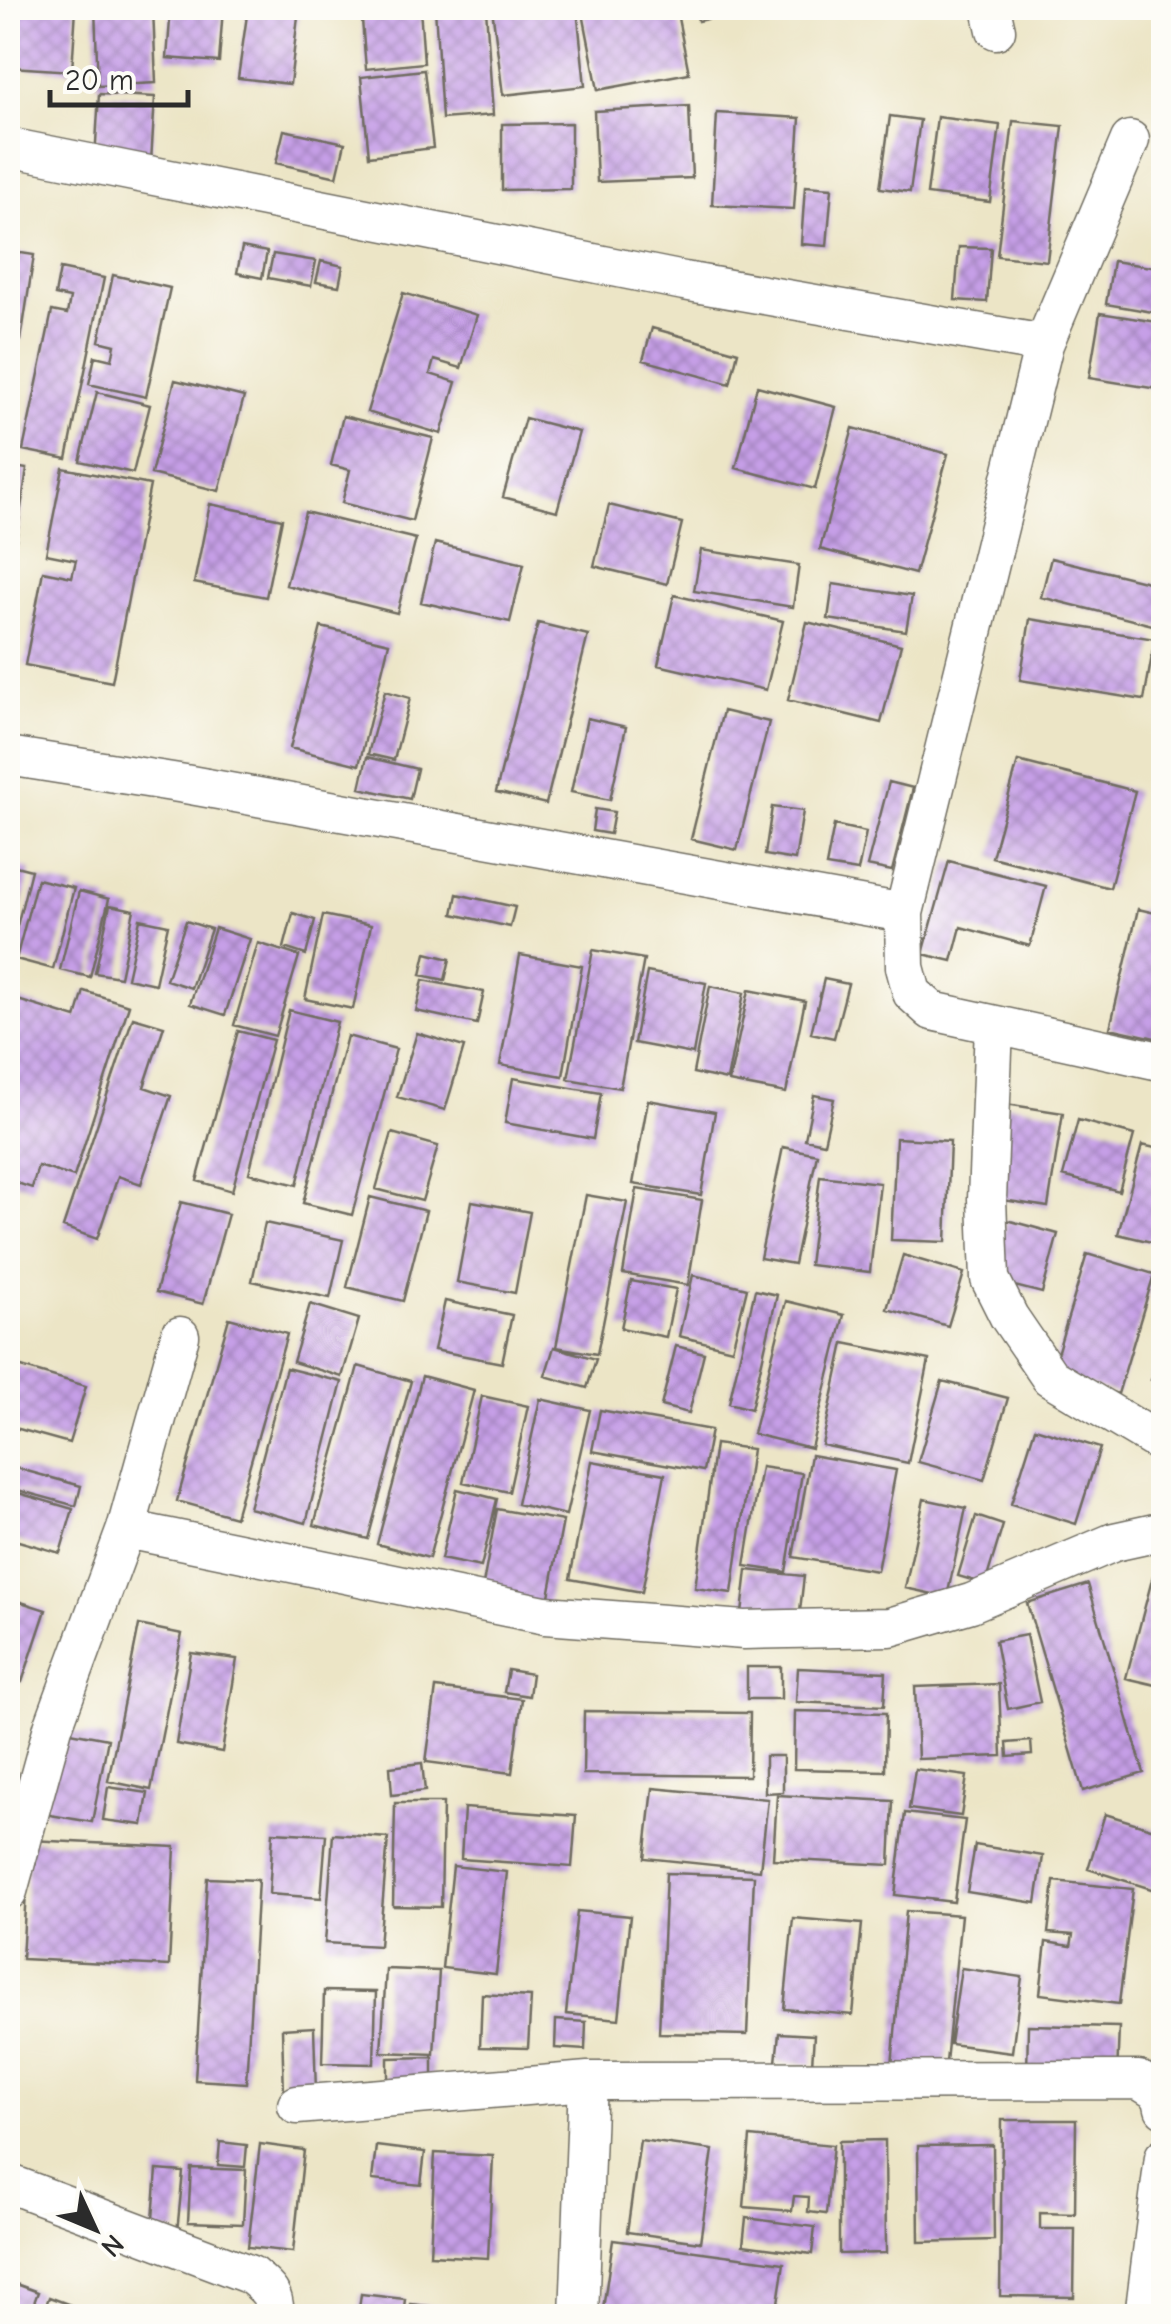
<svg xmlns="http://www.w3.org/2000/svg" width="1171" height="2324" font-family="'Comic Neue',sans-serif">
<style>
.building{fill:url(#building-cross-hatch)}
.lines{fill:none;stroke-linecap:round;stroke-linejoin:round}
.minor-casing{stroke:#6f6c61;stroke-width:41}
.minor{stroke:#fff;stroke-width:38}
</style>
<defs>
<pattern id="building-cross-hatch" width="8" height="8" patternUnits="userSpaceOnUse" patternTransform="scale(2.5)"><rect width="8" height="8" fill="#c69fe7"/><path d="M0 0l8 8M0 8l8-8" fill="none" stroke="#a182bb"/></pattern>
</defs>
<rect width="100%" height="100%" fill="#fdfcf7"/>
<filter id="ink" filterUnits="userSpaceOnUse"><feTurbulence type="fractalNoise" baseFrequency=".01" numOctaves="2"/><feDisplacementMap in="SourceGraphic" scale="20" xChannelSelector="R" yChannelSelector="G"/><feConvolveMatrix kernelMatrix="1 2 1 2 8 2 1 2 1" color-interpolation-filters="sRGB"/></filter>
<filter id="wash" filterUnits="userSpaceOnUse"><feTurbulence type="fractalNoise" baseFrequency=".0048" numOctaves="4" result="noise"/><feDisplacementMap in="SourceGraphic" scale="40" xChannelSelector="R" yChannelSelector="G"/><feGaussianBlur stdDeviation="2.25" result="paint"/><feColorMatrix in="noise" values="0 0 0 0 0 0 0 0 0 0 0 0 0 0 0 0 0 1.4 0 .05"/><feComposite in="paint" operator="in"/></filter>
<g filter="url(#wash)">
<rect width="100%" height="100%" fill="#ece5c6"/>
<g id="blocks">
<!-- building -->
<path class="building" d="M15,8H76L72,71L11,67Z
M95,8H153L156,83L98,86Z
M171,8H223L219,62L167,58Z
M248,8H299L290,84L238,78Z
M361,8H420L424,63L366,69Z
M435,8H486L493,115L442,119Z
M492,8H577L585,86L503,95Z
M582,8H676L689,73L598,90Z
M695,8H752L753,9L698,21Z
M424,70L433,148L369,156L361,77Z
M99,94L155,97L151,162L95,159Z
M689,106L692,178L597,182L594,111Z
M717,113L800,118L794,209L712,205Z
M890,116L920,120L910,192L880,188Z
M937,117L1000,125L990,202L927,194Z
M1013,121L1063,126L1047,261L997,256Z
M571,123V189L502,190V124Z
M284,130L345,143L337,177L276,163Z
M805,186L832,188L827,246L801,244Z
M242,247L267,252L262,278L237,273Z
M959,247L991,248L987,302L955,300Z
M8,251L34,255L21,340L8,338Z
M273,254L316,261L311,286L268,278Z
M321,261L343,266L339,286L316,282Z
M1113,261L1164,269V314L1106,304Z
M60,269L104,278L67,459L23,450L52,311L67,314L70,298L55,295Z
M113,275L170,288L146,397L89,384L95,356L112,360L115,345L99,341Z
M403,293L477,315L461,368L434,360L430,374L456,382L441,434L367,412Z
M1100,313L1164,323V390L1089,378Z
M652,328L738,352L730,384L643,360Z
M175,380L244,397L219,491L151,474Z
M757,386L836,407L815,489L736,468Z
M97,392L150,405L133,473L80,461Z
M343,416L433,438L412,521L342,503L350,470L331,465Z
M525,418L579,432L557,511L503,497Z
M853,428L948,454L915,574L820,549Z
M8,466L27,469L10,579L8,578Z
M63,468L150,485L112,682L25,665L43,571L72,577L76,560L46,554Z
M210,504L282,519L266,597L194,583Z
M609,505L682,523L667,584L594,566Z
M305,512L416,539L397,613L286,585Z
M435,543L524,564L510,622L421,602Z
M701,550L799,565L793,607L694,591Z
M1051,558L1164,586V628L1041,597Z
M833,584L912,596L906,631L828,619Z
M674,595L783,621L766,690L658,665Z
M1030,619L1155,639L1144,700L1020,680Z
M807,622L901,645L881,723L788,700Z
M538,623L588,635L546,804L496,792Z
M321,627L389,643L359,765L290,748Z
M385,691L410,698L394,760L368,754Z
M723,711L769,722L737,850L691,839Z
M587,718L626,727L610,800L571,792Z
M367,757L417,769L410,799L360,788Z
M1018,761L1135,791L1110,888L992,857Z
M889,782L913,788L892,871L867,866Z
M772,807L803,811L795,860L765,855Z
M595,809L614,812L610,834L592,831Z
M834,825L866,832L858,871L826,866Z
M949,861L1046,886L1030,946L961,927L952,961L923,954Z
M8,864L31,870L13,942L8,941Z
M37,879L74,888L53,969L16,959Z
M79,891L109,899L90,977L60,970Z
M457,894L515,907L510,927L453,914Z
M110,905L134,910L120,977L95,973Z
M1138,909L1164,915V1040L1110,1028Z
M293,913L315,920L306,955L284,948Z
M323,915L371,925L353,1009L305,999Z
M140,919L168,925L155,984L127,978Z
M186,921L211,929L191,988L166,980Z
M215,928L250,939L225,1015L190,1004Z
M258,943L299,956L275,1036L234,1025Z
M593,950L644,959L620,1088L568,1079Z
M426,953L450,959L445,980L421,975Z
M520,955L582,966L563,1076L500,1065Z
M647,972L706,983L693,1054L634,1043Z
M824,979L848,984L834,1038L811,1033Z
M423,980L484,992L477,1024L416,1011Z
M710,986L744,993L727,1080L693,1073Z
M749,990L805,1001L786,1093L729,1082Z
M84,991L129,1005L74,1177L38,1166L32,1188L8,1180V997L76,1018Z
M289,1010L337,1022L297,1185L249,1173Z
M133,1017L164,1026L144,1087L171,1096L141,1184L118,1176L97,1239L63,1227Z
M238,1031L273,1040L232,1191L197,1181Z
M417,1033L464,1047L445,1110L397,1097Z
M347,1036L396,1049L352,1215L303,1203Z
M513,1078L601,1093L593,1139L505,1123Z
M814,1095L834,1099L824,1143L805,1139Z
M648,1100L715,1112L701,1195L633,1184Z
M1006,1104L1063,1113L1048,1207L990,1198Z
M1078,1120L1134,1135L1119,1191L1063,1176Z
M392,1133L438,1146L422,1201L376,1189Z
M896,1138L950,1141L946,1242L891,1240Z
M1142,1145L1164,1150V1245L1118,1234Z
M783,1147L817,1154L794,1264L760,1258Z
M820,1176L880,1183L870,1272L809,1265Z
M637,1189L702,1200L688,1285L623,1274Z
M586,1195L627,1202L597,1354L556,1347Z
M370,1197L426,1211L403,1301L347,1287Z
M472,1201L530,1212L515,1293L457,1282Z
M181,1202L228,1214L203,1304L156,1292Z
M1007,1220L1058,1234L1042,1293L991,1280Z
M265,1223L343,1240L330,1298L252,1281Z
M1087,1254L1154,1274L1118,1394L1051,1374Z
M903,1255L964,1273L948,1326L887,1309Z
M693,1275L747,1288L732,1349L679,1336Z
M631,1281L676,1289L666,1337L621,1328Z
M755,1290L777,1295L751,1409L729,1403Z
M445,1301L512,1315L502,1363L434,1350Z
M786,1301L844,1315L811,1448L753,1434Z
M310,1304L359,1319L342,1377L293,1362Z
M229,1318L287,1334L235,1517L177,1501Z
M844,1343L929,1360L908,1463L822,1445Z
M676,1346L704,1353L689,1413L661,1406Z
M554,1347L596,1359L587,1388L545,1376Z
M1163,1347H1164V1384L1151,1380Z
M8,1363L86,1386L69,1443L8,1426Z
M358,1366L411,1381L368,1539L314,1525Z
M286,1368L342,1382L306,1523L249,1508Z
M422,1376L474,1390L429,1558L377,1544Z
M942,1381L1008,1398L984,1480L918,1462Z
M482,1396L528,1406L509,1492L463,1482Z
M540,1399L590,1410L566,1515L517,1504Z
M600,1410L711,1430L703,1471L592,1451Z
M1035,1428L1100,1448L1076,1524L1011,1504Z
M715,1444L752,1449L732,1593L695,1588Z
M811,1455L896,1470L877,1571L793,1557Z
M592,1461L665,1474L642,1592L570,1579Z
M761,1467L802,1473L786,1572L745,1566Z
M16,1468L81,1486L76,1506L10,1488Z
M457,1489L497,1499L481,1567L441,1559Z
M8,1490L73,1509L60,1553L8,1538Z
M924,1499L966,1508L947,1597L905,1588Z
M497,1509L563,1521L547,1607L481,1595Z
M976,1516L1003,1525L985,1584L958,1576Z
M1155,1568L1164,1571V1672L1160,1686L1126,1678Z
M747,1570L804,1576L798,1628L741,1622Z
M1088,1584L1144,1773L1083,1791L1027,1603Z
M21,1602L46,1610L22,1682L8,1678V1643Z
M139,1625L182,1634L151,1790L108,1781Z
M1026,1635L1040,1702L1008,1709L995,1641Z
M191,1653L237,1659L222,1752L176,1744Z
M747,1667H781V1699H747Z
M798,1668L886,1672L884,1706L796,1702Z
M508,1670L532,1674L529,1696L504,1692Z
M999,1684L1002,1756L918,1759L915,1687Z
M436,1688L522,1699L512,1773L426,1762Z
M584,1711L750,1713L749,1776L583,1774Z
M795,1711L886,1713L885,1771L794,1769Z
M60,1730L108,1739L92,1822L44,1814Z
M1031,1741L1032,1755L1008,1757L1007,1743Z
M765,1756H783V1792L765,1793Z
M422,1763L425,1791L392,1795L390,1767Z
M915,1769L967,1776L961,1816L909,1809Z
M108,1787L148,1793L143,1825L103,1820Z
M653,1788L768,1799L760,1870L645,1858Z
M777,1795L893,1801L890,1865L773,1859Z
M395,1803H443L441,1907L393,1906Z
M464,1808L576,1816L572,1867L461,1859Z
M905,1813L965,1820L954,1902L895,1895Z
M1105,1814L1164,1832V1893L1088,1869Z
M273,1832L326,1835L321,1898L269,1894Z
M333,1834L388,1838L379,1946L325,1943Z
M29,1840L175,1847L169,1966L22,1959Z
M975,1845L1043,1856L1036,1903L967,1892Z
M453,1866L507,1872L496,1974L442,1968Z
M666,1873L754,1876L747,2035L659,2033Z
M207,1878L258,1880L246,2083L195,2080Z
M1054,1881L1133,1889L1119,2004L1040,1994L1046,1942L1071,1946L1073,1935L1048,1933Z
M577,1911L630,1916L619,2019L566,2014Z
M906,1911L961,1915L944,2082L891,2077Z
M793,1918L862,1924L853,2015L784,2009Z
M961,1968L1022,1977L1012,2052L950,2044Z
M386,1969L439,1971L434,2054L381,2052Z
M324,1991L376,1992L374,2064L322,2063Z
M482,1994L531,1997L528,2048L480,2047Z
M556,2020L586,2022L585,2050L555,2048Z
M1028,2025L1119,2027L1117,2076L1027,2074Z
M314,2027L316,2093L284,2094L282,2029Z
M779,2033L814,2035L812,2064L776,2062Z
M433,2057V2083H388V2058Z
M1002,2120H1076L1075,2214L1040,2213V2229H1075L1074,2297L1000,2296Z
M750,2137L833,2145L826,2214L808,2212L809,2197L794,2196L792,2211L744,2207Z
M640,2140L713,2150L700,2242L627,2232Z
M885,2140L886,2253L839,2254V2141Z
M220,2142L247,2145L245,2167L218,2165Z
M260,2144L304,2150L293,2252L248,2247Z
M993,2145L994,2240L919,2242L918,2146Z
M376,2146L425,2152L421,2185L372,2180Z
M435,2153L493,2156L488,2258L430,2255Z
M191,2168L246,2170L243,2224L188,2222Z
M157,2170L183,2172L177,2232L152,2231Z
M746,2218L815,2227L812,2254L743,2245Z
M613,2240L784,2263L776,2316H602Z
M8,2281L38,2292L29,2316H8Z
M361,2294L405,2299L403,2316H358Z
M49,2297L100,2316H42Z
M410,2304L485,2312V2316H408Z"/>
</g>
</g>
<g filter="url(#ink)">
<use href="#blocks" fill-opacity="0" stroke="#6f6c61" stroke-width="2.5"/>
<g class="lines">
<!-- minor casing -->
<g class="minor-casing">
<path id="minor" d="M991,8L996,30
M8,147L684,281L1044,344
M8,756L185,784L904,913L905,967L912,993L932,1011L1164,1062
M904,913L1044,344L1130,140
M994,1026L987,1199L990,1279L1009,1317L1050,1377L1164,1445
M126,1529L545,1615L744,1630L890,1627L971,1603L1114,1542L1164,1531
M8,1891L53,1727L126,1529L180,1336
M297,2105L588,2081L1139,2080L1161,2094L1164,2108
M8,2183L251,2275C267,2288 276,2294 274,2316
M579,2316L588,2081
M1144,2316L1164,2157"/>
</g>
<!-- minor -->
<use href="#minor" class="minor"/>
</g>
</g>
<!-- margin -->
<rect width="1171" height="2324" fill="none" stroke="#fdfcf7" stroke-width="40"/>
<!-- north arrow -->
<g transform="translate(95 2229) rotate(134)" stroke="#fdfcf7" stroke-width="8" paint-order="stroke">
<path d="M0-8L18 38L0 25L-18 38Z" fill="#2b2b2b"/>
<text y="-15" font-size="28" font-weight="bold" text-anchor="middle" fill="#2b2b2b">N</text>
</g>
<!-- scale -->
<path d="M50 90v15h138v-15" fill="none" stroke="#2b2b2b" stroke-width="5"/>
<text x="65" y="90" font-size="30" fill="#2b2b2b" stroke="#fdfcf7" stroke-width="8" paint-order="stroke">20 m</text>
</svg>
